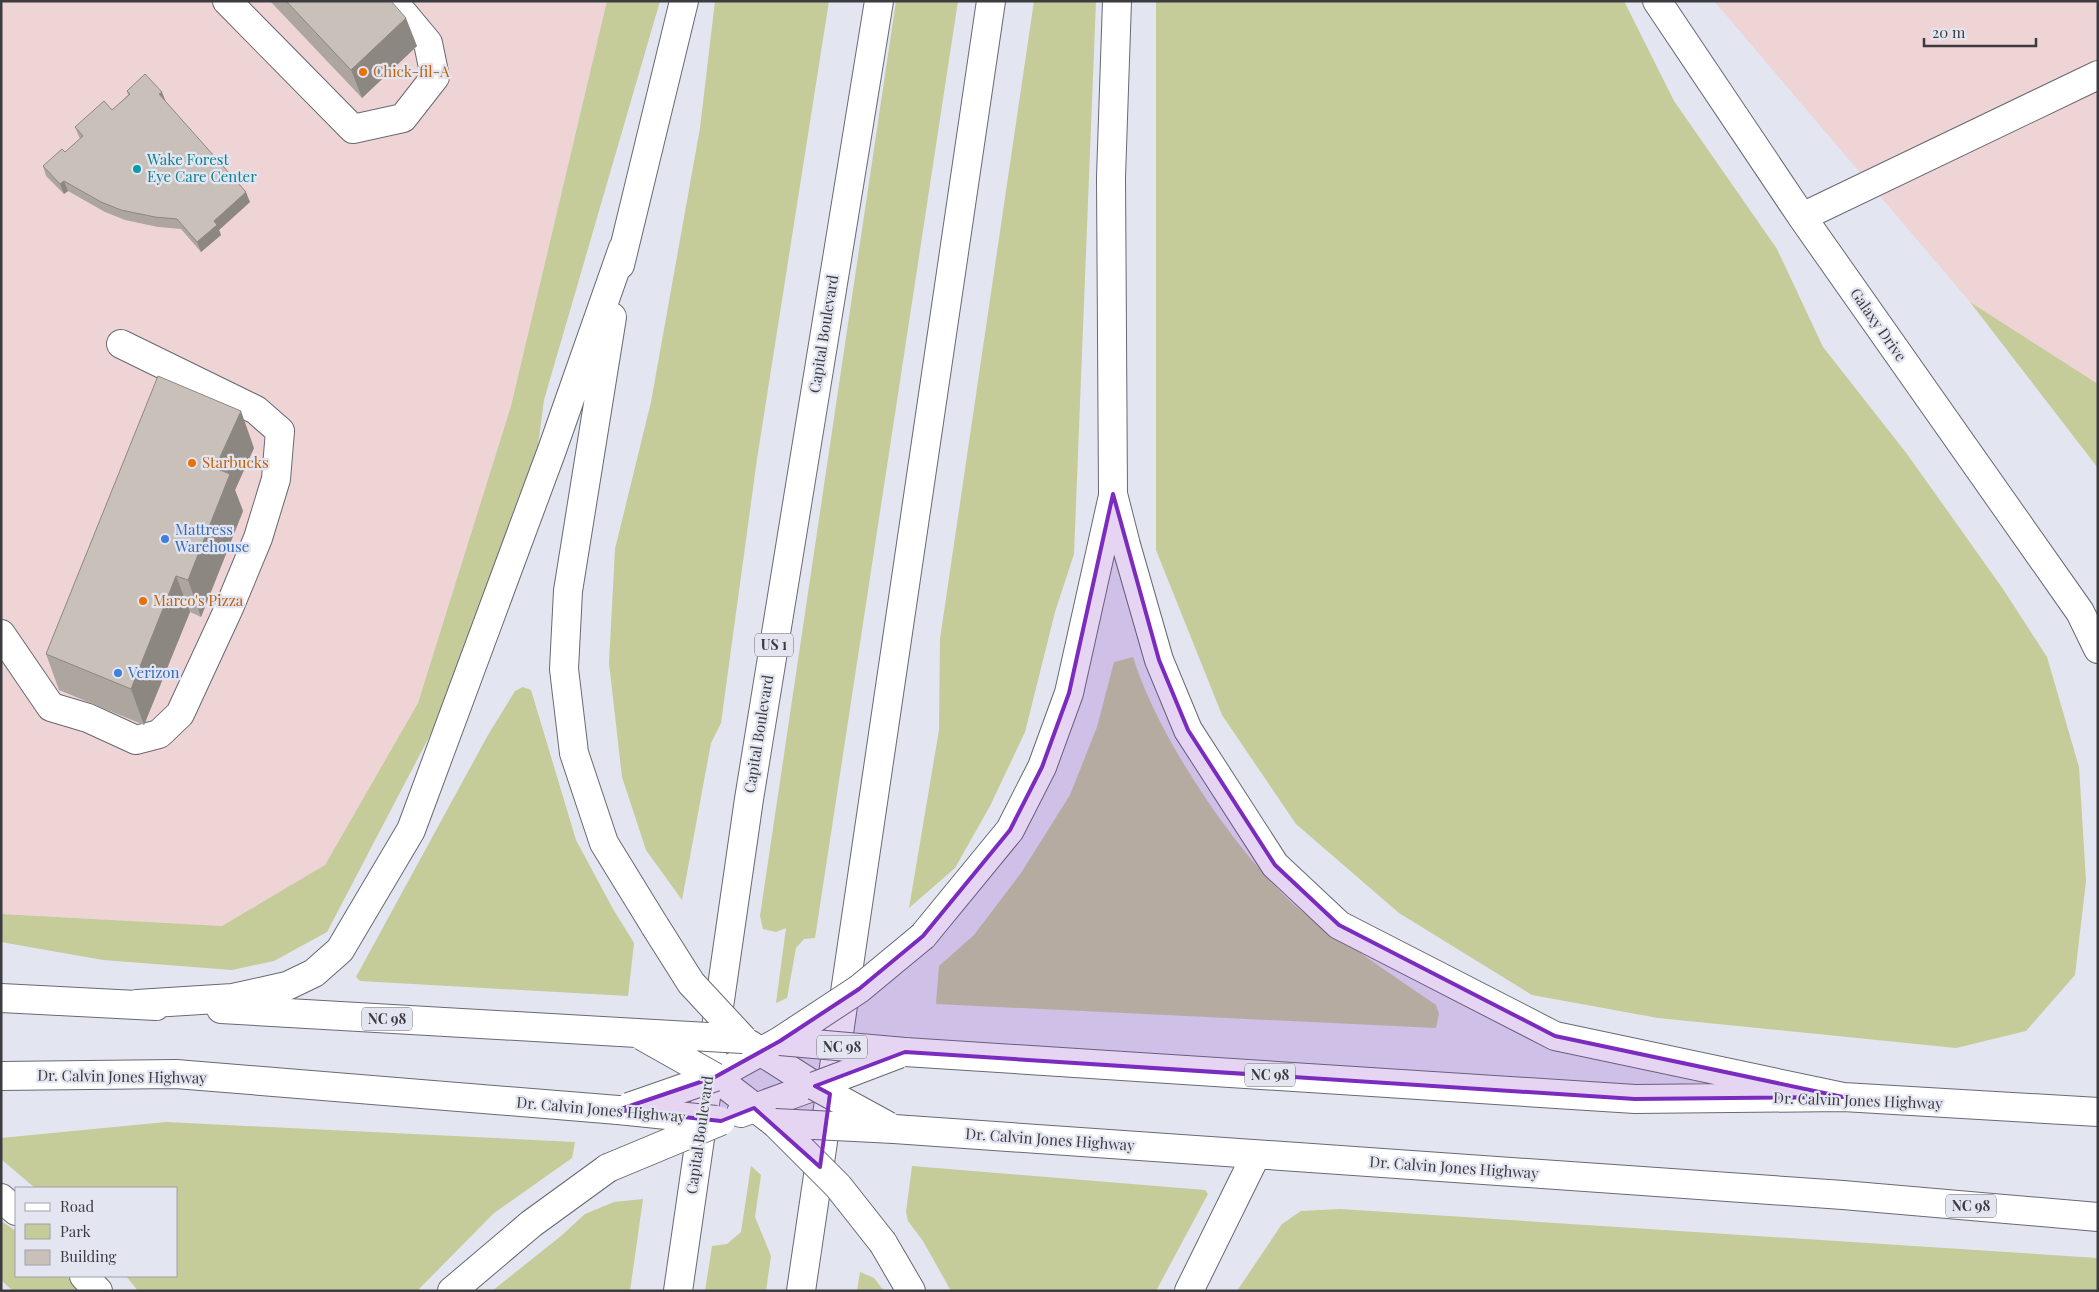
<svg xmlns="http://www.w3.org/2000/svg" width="2099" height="1292" font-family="'Playfair Display',serif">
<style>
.commercial{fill:#efd4d6}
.green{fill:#c5cb99}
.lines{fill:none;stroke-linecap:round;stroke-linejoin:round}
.minor-casing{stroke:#686972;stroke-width:30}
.highway-casing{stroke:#686972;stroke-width:30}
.minor{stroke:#fff;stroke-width:28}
.highway{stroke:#fff;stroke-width:28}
.highway-bridge-casing{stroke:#686972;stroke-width:30;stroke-linecap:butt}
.highway-bridge{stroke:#fff;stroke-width:28}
.wall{fill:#ada69f}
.shaded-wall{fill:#8d8782}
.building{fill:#c9c1b9;stroke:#8d8782}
.marked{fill:#7b2cbf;fill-opacity:0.2;stroke:#7b2cbf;stroke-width:4;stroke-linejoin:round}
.food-dot{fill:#e8710a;stroke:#e3e5f0;stroke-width:2}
.culture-dot{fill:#0f9aa8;stroke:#e3e5f0;stroke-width:2}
.shop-dot{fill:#3f7fe0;stroke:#e3e5f0;stroke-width:2}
.labels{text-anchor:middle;stroke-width:4.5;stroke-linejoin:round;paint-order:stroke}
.shield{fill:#e3e5f0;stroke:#6d6e75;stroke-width:1}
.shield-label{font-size:14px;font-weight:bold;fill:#3b3b40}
.food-label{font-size:15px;fill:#c56008;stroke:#e3e5f0;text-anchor:start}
.culture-label{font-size:15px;fill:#0d838f;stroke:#e3e5f0;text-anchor:start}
.street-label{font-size:15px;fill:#3b3b40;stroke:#e3e5f0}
.shop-label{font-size:15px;fill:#366cbe;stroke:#e3e5f0;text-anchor:start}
</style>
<rect width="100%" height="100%" fill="#e3e5f0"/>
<!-- commercial -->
<path class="commercial" d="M1,1H607L511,406L418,703L325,865L222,926L1,914Z
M1714,1H2098V384L1970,302Z"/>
<!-- green -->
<path class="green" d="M607,1H660L544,400L534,476L439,718L327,932L274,961L232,970L103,960L1,942V914L222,926L325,865L418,703L511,406Z
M715,1H829L757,459L721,723L711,743L682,900L646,850L622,777L609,663L615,549L651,402L700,128Z
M896,1H958L815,938L804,939L796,948L787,998L776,1003L786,928L776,932L763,929L760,916Z
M1034,1H1096L1074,554L1055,612L1025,732L990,806L955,868L909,908L939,730L940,639Z
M1156,1H1624L1674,101L1777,249L1823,347L1907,454L2003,589L2047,657L2079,767L2086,881L2075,975L2026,1031L1956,1048L1658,1018L1532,995L1399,913L1296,824L1222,715L1156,550Z
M1970,302L2098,384V468Z
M1133,657C1157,735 1231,845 1290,901C1302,913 1317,921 1330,931C1365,957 1401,981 1436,1005L1439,1014L1436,1028L936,1004L939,966L974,935L1021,873L1070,795L1097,727L1114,662Z
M523,687L531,690L576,840L613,909L634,943L628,996L360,981L356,977L488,735L515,691Z
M166,1122L575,1142L572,1158L494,1213L417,1291H138L126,1276H176V1188H35L1,1159V1138Z
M751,1166L761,1175L755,1217L771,1256L766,1291H705L712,1246L727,1244L741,1232Z
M912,1166L1205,1190L1208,1194L1156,1291H951L923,1241L908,1221L906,1212Z
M643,1199L630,1291H492L561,1236L585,1214L614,1202Z
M1340,1209L2098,1258V1291H1237L1282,1224L1301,1211Z
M1,1221L16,1231V1276H66L83,1291H13L1,1280Z
M860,1272L874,1278L884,1291H857Z"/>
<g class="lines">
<!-- minor casing -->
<g class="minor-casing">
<path id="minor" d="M227,1L353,129L403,118L435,77L428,43L393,1
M1657,1L1802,217L2080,612L2098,649
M1802,217L2098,75
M1,634L51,707L88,718L136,740L159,734L180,714L229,608L258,538L276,479L280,431L256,410L121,344"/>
</g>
<!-- highway casing -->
<g class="highway-casing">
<path id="highway" d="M1117,1L1111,177L1113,494L1126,545L1159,660L1188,730L1275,865L1339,925L1555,1036L1843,1097
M620,265L684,1
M612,317L568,591L564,669L574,753L604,843L655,926
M923,936L1010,830L1042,767L1069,693L1112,500
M1,998L156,1006
M137,1004L233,998L287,986L314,973L340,950L411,830L552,450L623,248
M221,1009L637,1033
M749,1044L815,1086
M905,1052L1635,1099L1843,1097L2098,1112
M1,1076L176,1074L618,1110
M741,1113L815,1086
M775,1123L715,1077L780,1041
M894,1129L1843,1195L2098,1217
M1,1198L16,1211
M883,1243L911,1291
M84,1276L98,1291
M452,1291L531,1224L608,1168
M678,1291L749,799L879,1
M801,1291L991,1
M1189,1291L1256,1155"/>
</g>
<!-- minor -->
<use href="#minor" class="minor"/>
<!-- highway -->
<use href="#highway" class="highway"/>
<!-- highway-bridge casing -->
<g class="highway-bridge-casing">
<path id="highway-bridge" d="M655,926L691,983L743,1039
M637,1033L743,1039
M642,1036L715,1077
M780,1041L859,989L923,936
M780,1041L905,1052
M815,1086L899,1054
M815,1086L888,1126
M629,1107L715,1077
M618,1110L716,1120
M775,1123L838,1186L883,1243
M775,1123L894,1129
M608,1168L721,1121"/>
</g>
<!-- highway-bridge -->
<use href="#highway-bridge" class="highway-bridge"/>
</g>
<!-- wall -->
<path class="wall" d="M270,1H391L417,46L362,98Z
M127,91L166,102L250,202L219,230L221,235L201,252L181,229L158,227L125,220L105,212L68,191L64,194L46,176L43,166L65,152L80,139L75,127L112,110L128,95Z
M254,448L235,490L243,511L201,617L190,612L144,725L59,690L46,654Z"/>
<!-- shaded-wall -->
<path class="shaded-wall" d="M406,18L417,46L362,98L351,70Z
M162,92L166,102L159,94Z
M64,181L68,191L64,194L60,184Z
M246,192L250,202L219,230L221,235L201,252L197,242L214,221Z
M241,411L254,448L235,490L243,511L201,617L188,580L215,468Z
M176,576L190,612L144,725L131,689Z"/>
<!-- building -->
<path class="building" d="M286,1H391L406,18L351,70Z
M145,74L162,92L159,94L246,192L214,221L217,225L197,242L177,219L155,217L121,210L101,202L64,181L60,184L43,166L62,149L65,152L83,136L75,127L104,101L112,110L130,94L127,91Z
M158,376L241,411L215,468L230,474L188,580L176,576L131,689L46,654Z"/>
<!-- marked area -->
<path class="marked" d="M1113,494L1159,660L1188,730L1275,865L1339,925L1555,1036L1843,1097L1635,1099L905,1052L815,1086L830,1094L820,1167L754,1108L721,1121L618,1110L715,1077L780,1041L859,989L923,936L1010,830L1042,767L1069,693Z"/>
<!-- markers -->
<g class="food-dot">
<circle cx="363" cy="72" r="5"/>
<circle cx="192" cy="463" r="5"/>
<circle cx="143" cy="601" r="5"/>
</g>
<circle class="culture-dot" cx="137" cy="169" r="5"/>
<g class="shop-dot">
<circle cx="165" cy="539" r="5"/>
<circle cx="118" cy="673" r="5"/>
</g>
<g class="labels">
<!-- shield labels -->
<g class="shield">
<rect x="755" y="633.5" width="38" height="23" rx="4"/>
<rect x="362" y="1007.5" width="50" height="23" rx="4"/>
<rect x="817" y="1035.5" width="50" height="23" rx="4"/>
<rect x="1245" y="1063.5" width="50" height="23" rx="4"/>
<rect x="1946" y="1194.5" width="50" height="23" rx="4"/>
</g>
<g class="shield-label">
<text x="774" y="650">US 1</text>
<text x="387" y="1024">NC 98</text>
<text x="842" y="1052">NC 98</text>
<text x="1270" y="1080">NC 98</text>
<text x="1971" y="1211">NC 98</text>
</g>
<!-- food labels -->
<g class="food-label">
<text x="373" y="77">Chick-fil-A</text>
<text x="202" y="468">Starbucks</text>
<text x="153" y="606">Marco's Pizza</text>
</g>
<!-- culture labels -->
<g class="culture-label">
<text x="147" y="165">Wake Forest<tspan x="147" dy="17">Eye Care Center</tspan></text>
</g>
<!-- street labels -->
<g class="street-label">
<text transform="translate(1878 325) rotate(55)" y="5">Galaxy Drive</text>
<text transform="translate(824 334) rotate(-81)" y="5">Capital Boulevard</text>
<text transform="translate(759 734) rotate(-81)" y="5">Capital Boulevard</text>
<text transform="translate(122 1077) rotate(1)" y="5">Dr. Calvin Jones Highway</text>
<text transform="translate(1858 1101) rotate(2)" y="5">Dr. Calvin Jones Highway</text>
<text transform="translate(601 1110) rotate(5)" y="5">Dr. Calvin Jones Highway</text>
<text transform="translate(700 1135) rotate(-82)" y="5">Capital Boulevard</text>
<text transform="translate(1050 1140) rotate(4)" y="5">Dr. Calvin Jones Highway</text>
<text transform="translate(1454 1168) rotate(4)" y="5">Dr. Calvin Jones Highway</text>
</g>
<!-- shop labels -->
<g class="shop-label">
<text x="175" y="535">Mattress<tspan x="175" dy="17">Warehouse</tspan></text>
<text x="128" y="678">Verizon</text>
</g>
</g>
<!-- border -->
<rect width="2099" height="1292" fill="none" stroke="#3b3b40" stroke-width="5"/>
<!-- legend -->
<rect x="15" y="1187" width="162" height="90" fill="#e3e5f0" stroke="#a0a1aa"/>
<rect x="25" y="1203" width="25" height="8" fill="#ffffff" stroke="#a0a1aa"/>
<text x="60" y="1212" font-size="15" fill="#3b3b40">Road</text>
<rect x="25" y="1224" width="25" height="15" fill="#c5cb99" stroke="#a0a1aa"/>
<text x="60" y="1237" font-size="15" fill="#3b3b40">Park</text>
<rect x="25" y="1250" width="25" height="15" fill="#c9c1b9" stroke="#a0a1aa"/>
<text x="60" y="1262" font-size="15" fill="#3b3b40">Building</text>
<!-- scale -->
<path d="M1924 38v8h112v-8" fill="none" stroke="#3b3b40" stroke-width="2.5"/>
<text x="1932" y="38" font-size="15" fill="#3b3b40" stroke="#e3e5f0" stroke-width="4" paint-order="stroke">20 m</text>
</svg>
